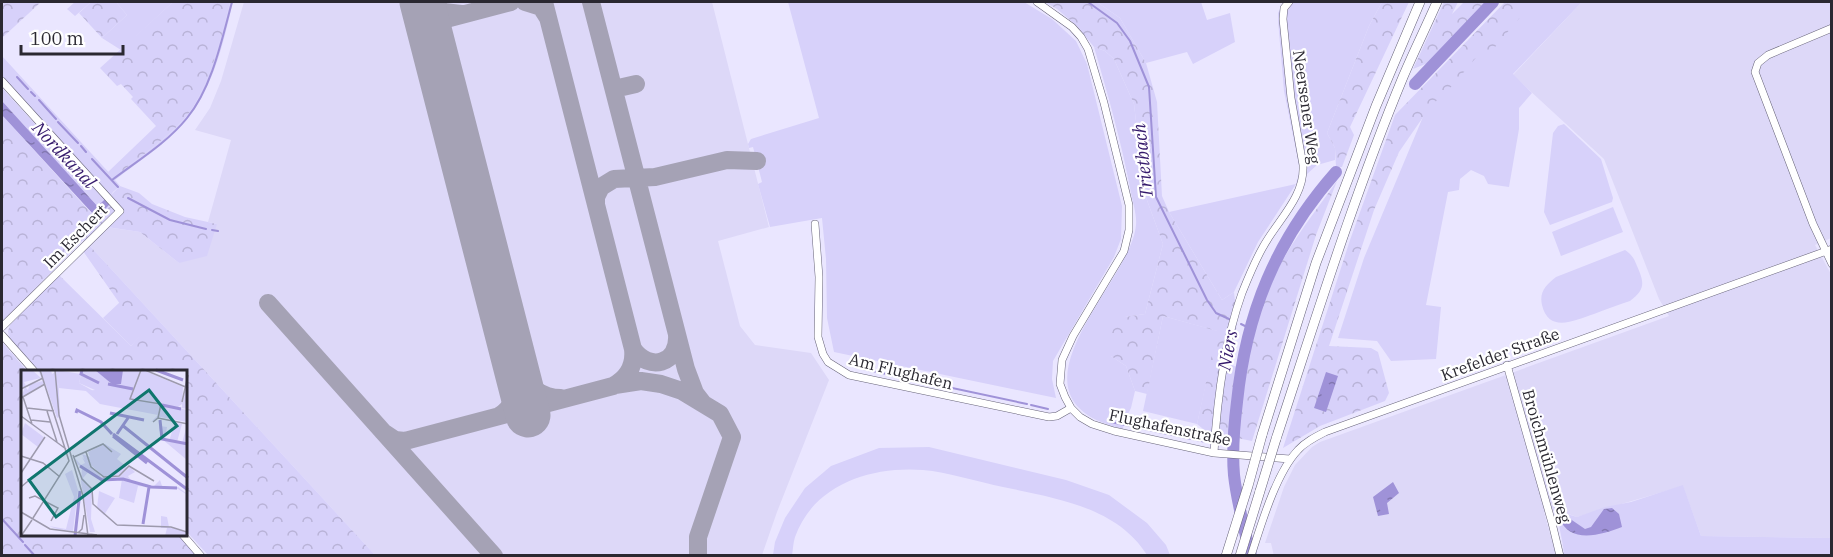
<svg xmlns="http://www.w3.org/2000/svg" width="1833" height="557" font-family="'IBM Plex Serif',serif">
<style>
.built{fill:#ddd8f8}
.grass{fill:#d7d1fa}
.forest{fill:url(#forest-crowns)}
.water{fill:url(#water-ripples)}
.lines{fill:none;stroke-linecap:round;stroke-linejoin:round}
.stream{stroke:#9f92d8;stroke-width:2}
.canal{stroke:#9f92d8;stroke-width:7}
.river{stroke:#9f92d8;stroke-width:12}
.taxiway{stroke:#a5a2b5;stroke-width:18}
.runway{stroke:#a5a2b5;stroke-width:45}
.minor-casing{stroke:#676479;stroke-width:8}
.highway-casing{stroke:#676479;stroke-width:10}
.minor{stroke:#fff;stroke-width:7}
.highway{stroke:#fff;stroke-width:9}
.highway-bridge-casing{stroke:#676479;stroke-width:10;stroke-linecap:butt}
.highway-bridge{stroke:#fff;stroke-width:9}
.labels{text-anchor:middle;stroke-width:4.5;stroke-linejoin:round;paint-order:stroke}
.street-label{font-size:16px;fill:#2a2831;stroke:#fff}
.water-label{font-size:18px;font-style:italic;fill:#351a6c;stroke:#fff}
.inset-river{fill:none;stroke:#9f92d8;stroke-width:3}
.inset-road{fill:none;stroke:#9d9aad;stroke-width:1.5}
.view{fill:#0f766e;fill-opacity:0.15;stroke:#0f766e;stroke-width:3}
.inset-edge{fill:none;stroke:#2a2831;stroke-width:3}
</style>
<defs>
<pattern id="forest-crowns" width="20" height="18" patternUnits="userSpaceOnUse" patternTransform="scale(1.5)"><rect width="20" height="18" fill="#d7d1fa"/><path d="M2 6a3 3 0 1 1 6 0M12 15a3 3 0 1 1 6 0" fill="none" stroke="#b9b3d7"/></pattern>
<pattern id="water-ripples" width="26" height="14" patternUnits="userSpaceOnUse" patternTransform="scale(1.5)"><rect width="26" height="14" fill="#9f92d8"/><path d="M2 4q2-2 4 0t4 0M15 11q2-2 4 0t4 0" fill="none" stroke="#8277b0"/></pattern>
</defs>
<rect width="100%" height="100%" fill="#eae6ff"/>
<!-- built -->
<path class="built" d="M244,2H712L769,227L718,241L740,326L755,345L811,353L829,380L777,512L762,555H375L89,245L94,242L106,227L140,232L179,263L217,224L208,222L231,140L195,130L210,108L221,81Z
M1582,2H1831V238L1815,245L1831,274V538L1701,536L1683,486L1577,517L1557,510L1544,512L1556,555L1274,556L1271,543H1265L1284,487L1295,465L1312,447L1320,442L1669,316L1659,299L1604,159L1513,75Z"/>
<!-- grass -->
<path class="grass" d="M75,2H91L75,16L67,9Z
M116,2H173L121,50L102,38L127,15Z
M230,2H233C224,40 214,85 189,117C171,141 139,161 115,180L120,186L113,192L110,197L2,78V56L113,177C137,159 164,141 185,118C207,94 222,33 230,2Z
M788,2H1024L1052,19L1076,41L1087,64L1122,206L1121,239L1114,257L1053,361L1052,379L1056,398L834,352L827,318L826,259L822,218L770,227L758,184L762,182L753,147L749,148L748,144L751,139L819,118Z
M1097,2H1201L1207,20L1230,13L1235,42L1193,64L1187,52L1146,63L1120,18Z
M1284,2H1382L1369,26L1327,133L1335,148V160L1317,165L1296,184L1258,242L1234,292L1222,300L1169,212L1296,184L1300,170L1284,91L1278,20V13Z
M1525,2H1582L1513,74L1532,93L1519,108V129L1509,187L1488,184L1484,176L1471,170L1460,179L1459,190L1448,192L1426,305L1441,307L1436,359L1391,361L1377,341L1338,338L1364,258L1430,100Z
M1094,47L1105,51L1114,59L1134,104L1144,192L1163,244L1145,314L1125,317L1111,356L1126,366L1135,391L1131,408L1124,422L1123,429C1116,427 1108,425 1101,422C1010,383 1131,281 1136,225C1137,215 1133,203 1131,193C1122,144 1108,95 1094,47Z
M2,88L106,201L99,208L2,101Z
M1564,124L1601,159L1613,198L1612,202L1550,225L1544,212L1553,133L1558,126Z
M1613,207L1623,232L1561,256L1552,232Z
M1625,250C1632,255 1634,258 1637,266C1644,282 1646,289 1630,301C1618,305 1606,309 1594,314C1575,320 1549,334 1542,305C1539,292 1546,285 1556,277Z
M120,302L142,334L131,346L103,318Z
M1163,316L1218,331L1197,424L1143,411Z
M929,447L1066,480L1109,495L1147,523L1166,545L1170,555H1147C1117,507 1055,498 1003,487C979,482 947,472 923,470C871,466 814,484 795,537C793,543 793,550 792,555H773L775,542L785,518L805,488L831,466L879,448Z
M1683,485L1701,536L1831,538V555H1564C1563,540 1558,526 1557,511L1577,517L1605,507L1631,502Z"/>
<!-- forest -->
<path class="forest" d="M2,2H41L2,38Z
M91,2H116L127,15L102,38L79,13Z
M173,2H230C223,33 207,94 185,118C164,141 137,159 113,178L108,172L156,126L131,99L133,97L121,84L117,86L100,68Z
M1045,2H1097L1120,18L1146,63L1157,102L1162,196L1169,212L1222,300L1234,292L1236,310L1233,318L1237,324L1229,364L1237,367L1233,444L1219,442L1197,424L1217,331L1163,316L1147,394L1135,391L1126,366L1111,356L1109,341L1115,324L1125,317L1145,314L1163,244L1144,192L1134,104L1114,59L1105,51L1094,47L1077,26L1057,9Z
M1382,2H1409L1350,127L1354,135L1342,167H1336L1335,148L1327,133L1369,26Z
M1444,2H1458L1452,14L1464,2H1490L1428,63L1413,69Z
M1505,2H1533L1490,53L1479,54L1453,85L1430,107L1399,152L1374,210L1329,346L1371,348L1378,352L1389,393L1385,401L1320,426L1283,448L1350,240L1395,115Z
M2,115L92,214L120,186L139,193L152,204L185,217L217,224L207,256L179,263L140,232L107,227L103,234L89,245L375,555H208L186,531V371H40L9,338L8,331L10,325L59,275L131,346L141,334L83,251L89,245L83,240L3,321L2,319Z
M1337,181L1316,235L1252,441L1237,438C1238,381 1253,320 1278,269C1294,238 1317,209 1337,181Z
M2,342L27,371H22V534L178,535L197,555H2Z"/>
<!-- water -->
<path class="water" d="M2,101L99,208L93,214L2,115Z
M1326,372L1338,376L1326,412L1314,408Z
M1393,482L1399,493L1387,503L1389,514L1378,516L1373,497Z
M1612,508L1619,514L1622,527C1601,535 1569,545 1559,517L1563,514L1585,529L1591,527L1604,509Z"/>
<g class="lines">
<!-- stream -->
<path class="stream" d="M1088,2L1117,23L1130,41L1149,87L1156,197L1207,300L1216,313L1229,319
M17,77L28,89
M31,92L35,96
M39,100L56,119
M58,122L78,143
M81,146L86,152
M92,159L118,187
M112,180C137,161 167,143 187,118C212,88 222,39 232,2
M128,198L170,220L206,229
M212,230L218,231
M1241,324L1249,328
M863,369L1027,404
M1031,405L1048,409
M1111,422L1206,442
M2,519L23,542
M25,545L35,556"/>
<!-- canal -->
<path class="canal" d="M91,205L97,212L106,203"/>
<!-- river -->
<path class="river" d="M1415,84L1493,2
M1251,556C1244,529 1237,502 1234,475C1232,452 1234,426 1237,402C1246,313 1276,240 1336,172"/>
<!-- taxiway -->
<path class="taxiway" d="M429,2L444,12L461,14
M525,2L541,7L548,18
M591,2L686,369L695,393L702,402
M434,47L436,30L446,19L511,2
M614,89L636,84
M596,204V197L601,187L614,179L655,177L727,160L757,161
M268,303L494,556
M633,349C649,372 679,364 677,335
M517,370C529,386 540,398 561,398
M615,385L641,381L661,384L682,391L720,414L732,437L698,537V556
M499,416C517,405 516,389 517,370
M383,432L395,440L405,441L613,386C628,378 635,366 633,349L544,2"/>
<!-- runway -->
<path class="runway" d="M422,2L528,415"/>
<!-- minor casing -->
<g class="minor-casing">
<path id="minor" d="M1037,2L1072,27L1081,37L1088,49L1104,103L1129,205V230L1124,251L1073,336L1062,360L1060,384L1065,397L1071,408L1080,417L1092,424L1114,431L1214,453L1290,459
M1832,28L1768,55L1758,63L1755,72L1813,224L1832,264
M2,81L120,211L2,327
M815,224L819,277L818,337L823,354L828,362L849,375L1049,417L1057,416L1071,408
M2,335L34,371
M1507,365L1552,523L1560,556
M1214,453C1217,400 1224,343 1242,293C1248,278 1255,261 1263,247C1277,221 1305,197 1303,165L1291,98L1283,19L1284,8L1289,2
M182,534L201,556
M1251,556C1261,525 1276,473 1298,450C1305,442 1315,437 1325,432L1832,249"/>
</g>
<!-- highway casing -->
<g class="highway-casing">
<path id="highway" d="M1262,435L1316,263L1376,106L1420,2
M1276,439C1316,318 1354,195 1403,77C1414,51 1426,27 1437,2
M1240,556L1260,491"/>
</g>
<!-- minor -->
<use href="#minor" class="minor"/>
<!-- highway -->
<use href="#highway" class="highway"/>
<!-- highway-bridge casing -->
<g class="highway-bridge-casing">
<path id="highway-bridge" d="M1260,491L1276,439
M1226,556L1248,486L1262,435"/>
</g>
<!-- highway-bridge -->
<use href="#highway-bridge" class="highway-bridge"/>
</g>
<g class="labels">
<!-- street labels -->
<g class="street-label">
<text transform="translate(1307 107) rotate(82)" y="6">Neersener Weg</text>
<text transform="translate(75 236) rotate(-45)" y="6">Im Eschert</text>
<text transform="translate(1500 354) rotate(-20)" y="6">Krefelder Straße</text>
<text transform="translate(901 371) rotate(14)" y="6">Am Flughafen</text>
<text transform="translate(1170 427) rotate(12)" y="6">Flughafenstraße</text>
<text transform="translate(1547 456) rotate(74)" y="6">Broichmühlenweg</text>
</g>
<!-- water labels -->
<g class="water-label">
<text transform="translate(64 155) rotate(47)" y="6">Nordkanal</text>
<text transform="translate(1143 161) rotate(-96)" y="6">Trietbach</text>
<text transform="translate(1228 350) rotate(-79)" y="6">Niers</text>
</g>
</g>
<!-- overview -->
<g transform="translate(21 370)">
<rect width="166" height="166" fill="#eae6ff"/>
<path d="M0,0H11L20,8L3,12L5,16L0,19ZM35,0L60,4L61,0L58,13L74,22L38,18ZM84,74L100,84L96,89L106,97L99,105L83,107L69,94L80,107L67,98L61,84L69,87L67,82ZM61,97L69,100L62,108L71,119L70,149L74,162H69L60,112ZM51,100L57,120L52,161L36,159L28,156L45,159L53,127L44,104ZM78,121L94,128L83,145L76,138ZM140,146L146,147L148,157L165,162L166,166H144L146,158H140Z" fill="#d7d1fa"/>
<path d="M17,0H30L31,4L37,0L39,47L36,48L24,13L0,28L4,17L7,20L9,14L22,11ZM61,0H122L162,17L161,33L165,18L166,39L161,38V34L157,37L139,34L166,40V52L139,47L130,52L137,45L79,34L65,21L74,20L58,13ZM140,50L139,56L146,57L144,69L148,71L154,53L161,54L156,72L161,73L166,55V90L141,69L138,58ZM61,87L80,107H98L109,97L114,102L107,106L111,112L133,116L139,110L141,116L157,117L166,124V126L164,133L165,124L157,119L117,116L113,133L98,128L101,109H77L56,94L54,88L60,95L64,93Z" fill="#d7d1fa"/>
<path d="M4,53L24,68L17,77L0,64Z" fill="#d7d1fa"/>
<path d="M74,0H102L100,14H91Z" fill="#9f92d8"/>
<path class="inset-river" d="M61,0L60,4L78,13M135,0L162,10M87,14L112,19M141,35L160,39M55,43L56,40L80,52L91,64M89,43L123,50M139,50L141,69L167,74M101,55L167,108M92,64L167,120M96,64L107,48M92,66L126,93M59,96L81,110L102,109L130,117L156,118M122,154L128,117M54,166L59,121"/>
<path class="inset-road" d="M34,0L38,45L62,126L67,166M120,0L109,29L140,34L137,48M124,0L167,18M0,19L22,8M2,27L11,54M0,28L24,14M161,32L167,5M6,38L33,41M26,41L36,72M0,46L45,79M10,50L29,52M132,52L137,48L167,54M65,82L70,97L83,107L98,106L108,96L133,111M52,85L61,109L71,119L72,134L96,155M0,86L22,93L39,107M53,87L82,74L91,82M0,103L24,67M0,117L25,96M8,128L14,126L37,138L30,151M0,142L29,159L76,165M12,148L48,91L19,0M96,155L150,157L166,162V166M57,163L61,159L63,145M0,166L11,150"/>
<path class="view" d="M128,20L156,56L35,147L8,110Z"/>
<rect width="166" height="166" class="inset-edge"/>
</g>
<!-- border -->
<rect width="1833" height="557" fill="none" stroke="#2a2831" stroke-width="6"/>
<!-- scale -->
<path d="M21 45v9h102v-9" fill="none" stroke="#2a2831" stroke-width="3"/>
<text x="30" y="45" font-size="18" fill="#2a2831" stroke="#ffffff" stroke-width="4.5" paint-order="stroke">100 m</text>
</svg>
